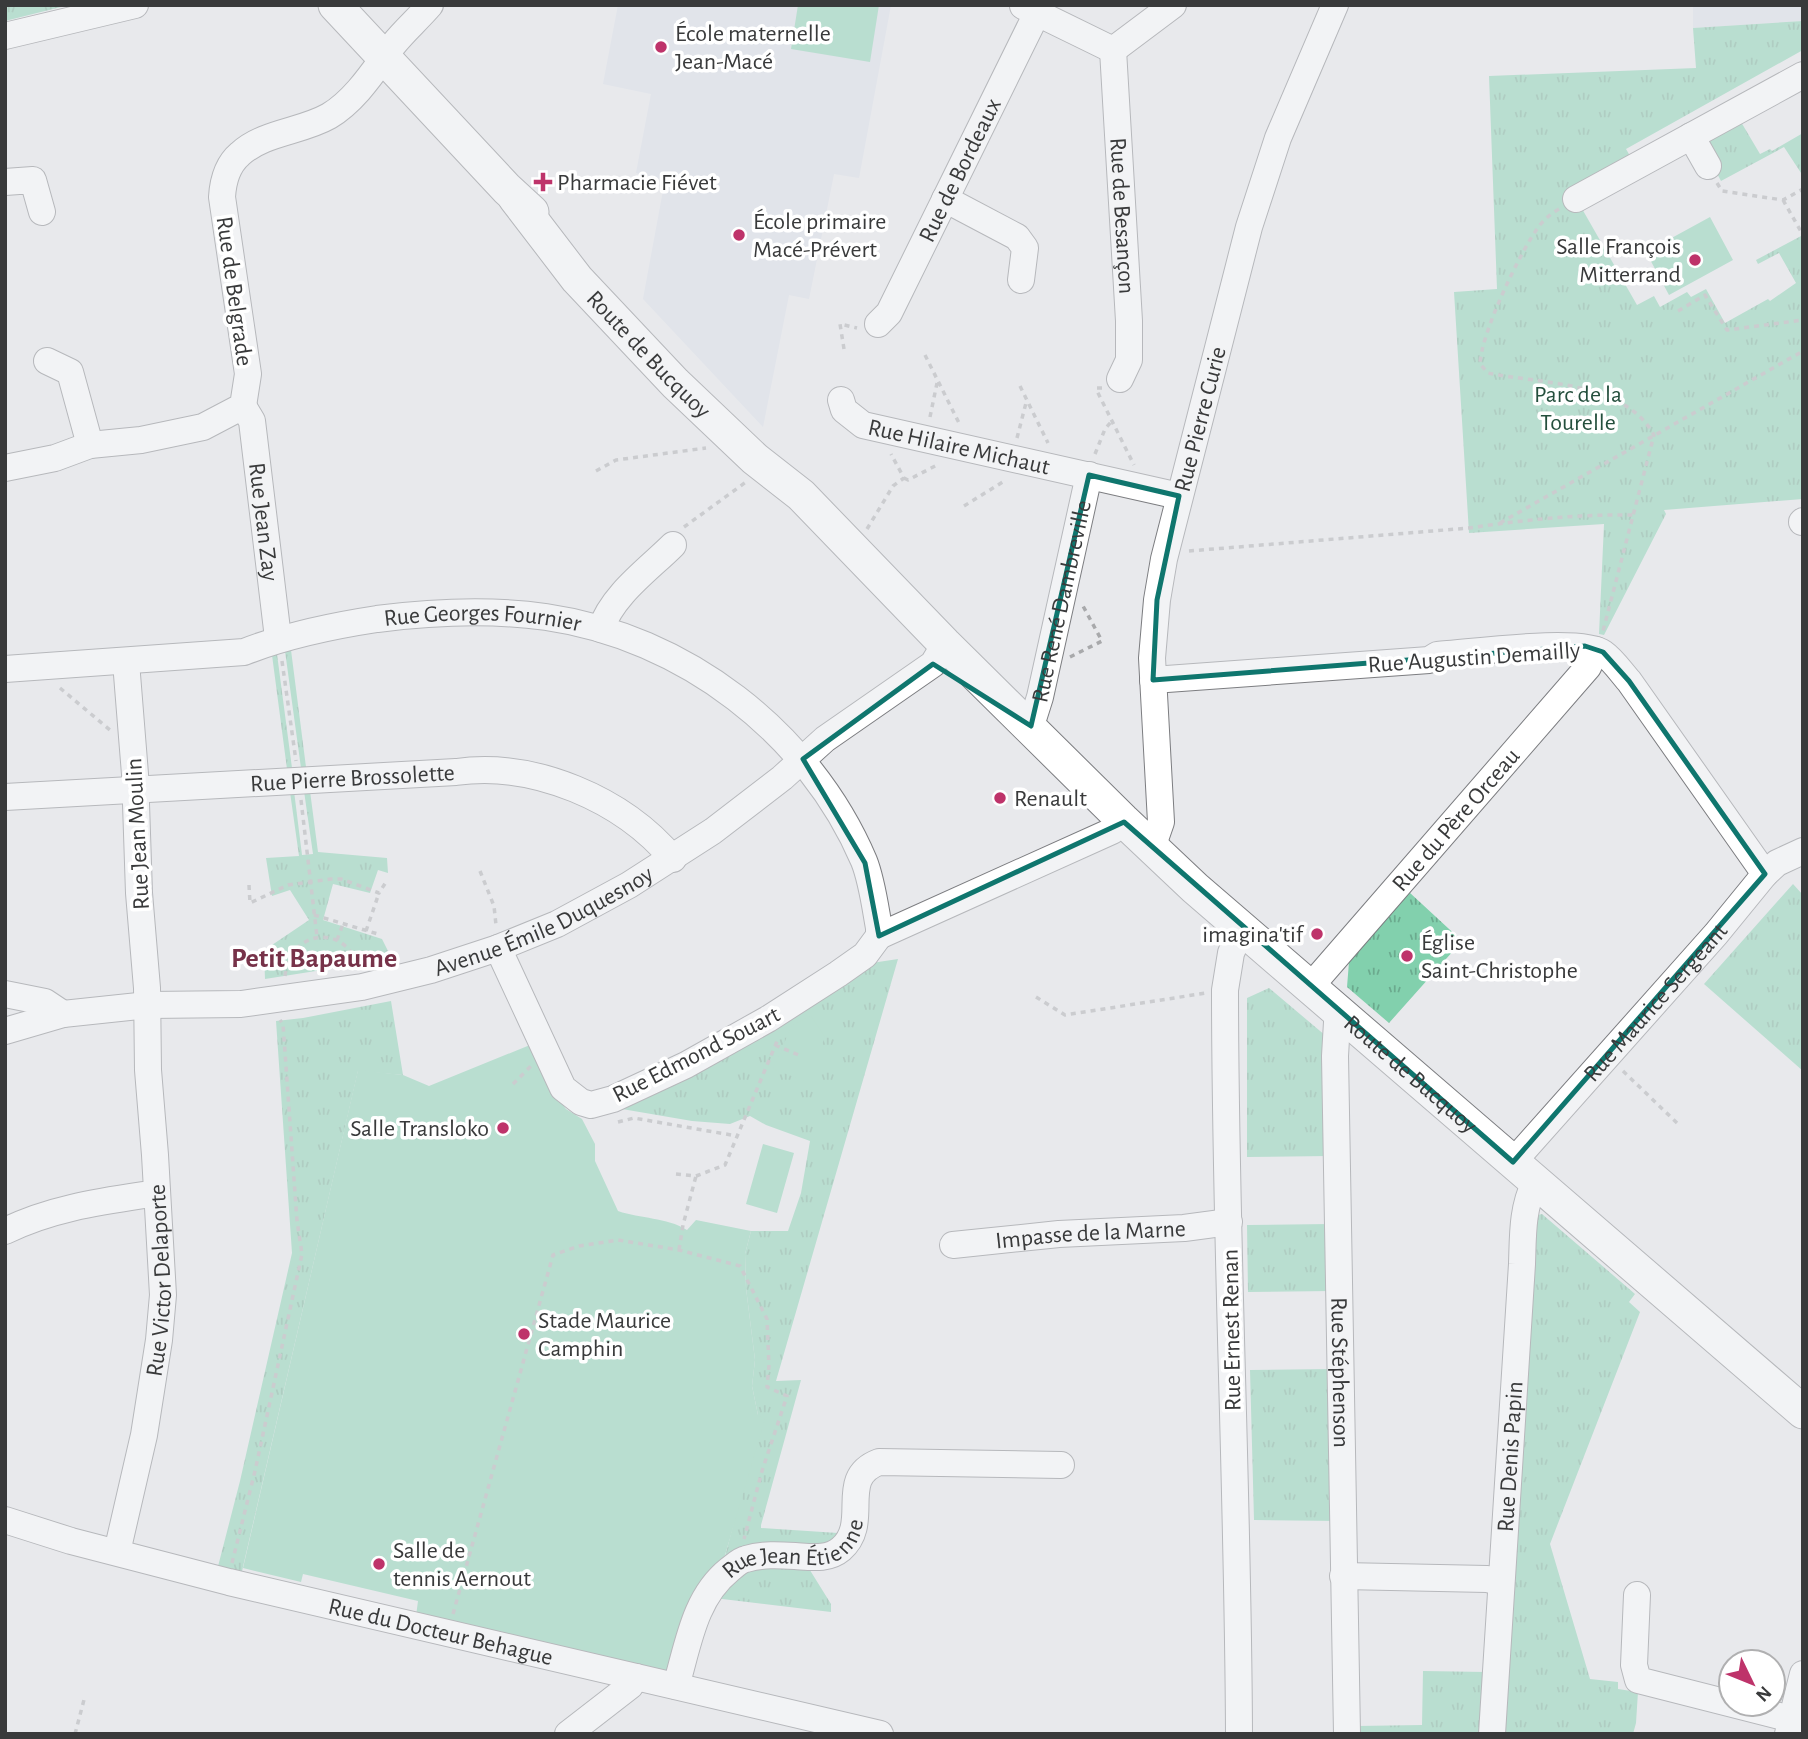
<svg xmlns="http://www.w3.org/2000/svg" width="1808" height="1739" font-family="'Alegreya Sans',sans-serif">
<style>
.built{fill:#d9dde6}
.grass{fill:url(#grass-tufts)}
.garden{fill:#82d0ad}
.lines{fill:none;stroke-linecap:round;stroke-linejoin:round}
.minor-casing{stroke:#7c7d80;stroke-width:28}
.major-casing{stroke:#7c7d80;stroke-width:35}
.path{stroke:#a8a9ab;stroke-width:3.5;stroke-dasharray:5 5;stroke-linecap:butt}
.minor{stroke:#fff;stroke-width:26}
.major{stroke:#fff;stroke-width:33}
.marked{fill:none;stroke:#0f766e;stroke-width:5;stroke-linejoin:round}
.poi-dot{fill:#be336a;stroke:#fff;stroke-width:2.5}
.labels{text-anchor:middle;stroke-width:7;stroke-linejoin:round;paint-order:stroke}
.poi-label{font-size:24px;fill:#393a3b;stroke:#fff;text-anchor:start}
.street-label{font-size:24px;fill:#393a3b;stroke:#fff}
.park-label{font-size:24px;fill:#244f3d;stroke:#fff}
.quarter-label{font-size:28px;font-weight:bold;fill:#773249;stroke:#fff}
</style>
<defs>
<pattern id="grass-tufts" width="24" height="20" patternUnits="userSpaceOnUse" patternTransform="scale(1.75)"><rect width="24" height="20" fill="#82d0ad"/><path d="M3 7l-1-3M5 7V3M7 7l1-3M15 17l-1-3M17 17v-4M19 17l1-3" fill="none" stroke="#6baa8e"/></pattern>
</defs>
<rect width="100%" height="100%" fill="#e8e9ec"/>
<!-- built -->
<path class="built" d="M618,5H891L859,178L834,174L809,299L789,295L763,427L643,299L665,180L636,173L651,94L603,84Z
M1693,5H1803V21L1693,28Z"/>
<!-- grass -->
<path class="grass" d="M5,5H69L5,21Z
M1803,21V50L1626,149L1633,161L1573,193L1637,305L1654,296L1660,307L1687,292L1691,297L1706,289L1725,323L1768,299L1770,301L1796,283L1779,253L1758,264L1756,260L1803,235V499L1664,510L1666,514L1604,635L1599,634L1604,524L1469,533L1454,292L1497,289L1489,76L1696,68L1693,28Z
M1741,122L1760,154L1770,149L1772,151L1803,133V176L1784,147L1721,181L1701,143Z
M291,650L306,767L301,768L285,651Z
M277,654L292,768L287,769L272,655Z
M294,791L302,855L313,854L304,791H310L318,852L387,858L388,873L378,870L370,893L333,884L323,920L382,939L392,959L265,979L264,954L269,947L309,920L290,890L272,896L266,858L299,856L290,792Z
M1793,884L1803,895V1071L1704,984Z
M1409,892L1462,941L1389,1023L1347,987L1349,962Z
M898,959L776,1381L801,1380L761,1525V1528L838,1533L808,1567L831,1604V1612L714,1598L733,1526L758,1415L752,1386L755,1360L746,1288L745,1254L751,1231H788L801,1193L810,1141L766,1125L750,1116L730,1124L692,1121L622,1109L865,964Z
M1269,988L1326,1036L1329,1156L1247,1157V998Z
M391,1001L403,1075L358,1071L239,1584L215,1578L240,1481L292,1253L276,1021L303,1018Z
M1542,1214L1635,1294L1629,1302L1640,1312L1550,1544L1590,1679L1618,1682V1689L1638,1692L1636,1723L1633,1734H1500L1534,1216Z
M1330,1224L1331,1291L1248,1292L1247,1225Z
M1334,1369L1338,1521L1254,1520L1250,1370Z
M1423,1671L1486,1672L1483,1734H1357V1726L1422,1725Z"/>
<!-- garden -->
<path class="garden" d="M798,5H879L870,62L791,49Z
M1710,217L1733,260L1669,295L1646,252Z
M811,1016L825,1037L807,1082L773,1069L792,1025Z
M530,1045L556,1096L566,1109L582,1119L595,1144V1161L618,1211C641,1219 666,1217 687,1230L696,1220L751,1231L745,1254L746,1288L755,1360L752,1386L758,1415L765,1419L723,1562L674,1666L666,1672L416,1616L418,1601L303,1574L301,1582L243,1568L358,1070L403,1075L429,1086Z
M763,1144L794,1153L777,1213L746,1204Z"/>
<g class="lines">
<!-- minor casing -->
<g class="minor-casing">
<g id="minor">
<path d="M1023,6L1113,50"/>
<path d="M5,36L135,5"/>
<path id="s1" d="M1113,50L1129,321V360L1120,379"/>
<path d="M1113,50L1173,5"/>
<path d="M1691,136L1708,166"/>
<path d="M5,182L33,180L42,212"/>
<path d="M945,199L1017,237L1025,248L1021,280"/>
<path d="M1576,199L1803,75"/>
<path id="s2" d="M878,324L889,313L1037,13"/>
<path d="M47,361L70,372L90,445"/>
<path id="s3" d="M841,400L844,410L863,425L1179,496"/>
<path id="s4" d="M243,406L252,421L278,638"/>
<path d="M5,468L55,458L90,445L141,440L203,427L243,406L248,374L222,197C223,181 227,165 240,154C264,132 301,132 329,116C356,100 375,69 393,45C404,31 418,19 430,5"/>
<path d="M1802,522L1803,521"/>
<path d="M601,629C612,595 649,569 673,545"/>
<path id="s5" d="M5,669L244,652C287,635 331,626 377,619C432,612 490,609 546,617C684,637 809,732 864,861C872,881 875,906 879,928V936L865,955L838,974L768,1019L686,1065L613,1099L591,1105L581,1102L563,1088L498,948"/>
<path d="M1153,680L1429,660L1437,655C1470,653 1581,637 1603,653C1613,660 1621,672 1629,681L1765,874"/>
<path id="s6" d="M1028,724L1034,716L1040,697L1089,475"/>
<path id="s7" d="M5,797L456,772C534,761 623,799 673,859"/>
<path id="s8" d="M1152,848L1161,822L1152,658L1157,600L1164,559L1249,227L1278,138L1335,5"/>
<path d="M879,936L1112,831L1123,820"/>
<path id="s9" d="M1310,987L1588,667L1596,650"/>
<path d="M5,994L45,1002L63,1014"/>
<path id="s10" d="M1342,1014L1337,1022L1335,1056L1347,1734"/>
<path id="s11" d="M5,1031L63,1014L148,1005L241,1004L362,987L431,970L498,948L557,924L629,885L713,831L782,778L825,739L933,664L945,644"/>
<path id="s12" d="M1513,1162L1716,934L1765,874L1777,863L1803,851"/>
<path d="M5,1231C54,1207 105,1201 157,1193"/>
<path id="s13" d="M953,1245L1059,1234L1184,1228L1229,1222"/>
<path id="s14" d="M5,1520L71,1541L229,1582L880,1734"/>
<path id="s15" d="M117,1552L144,1435L159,1340L163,1295L155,1155L148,1070L147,988L139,893L135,774L126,662"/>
<path d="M1343,1576L1487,1579L1501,1582"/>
<path d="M1637,1595L1634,1665L1638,1680L1803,1722"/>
<path id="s16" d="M676,1686C688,1646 694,1598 729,1570C734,1566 740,1560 746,1559C762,1554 779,1555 795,1556C811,1557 828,1560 841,1549C872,1522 836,1478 879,1462L1061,1465"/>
<path d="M568,1734L630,1686L636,1677"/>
<path d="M1239,1734C1238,1486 1225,1238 1225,990L1231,953L1242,928"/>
<path id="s17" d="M1492,1734L1522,1264C1523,1234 1522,1209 1535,1182"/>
<path d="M1788,1734L1803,1674"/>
</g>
</g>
<!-- major casing -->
<g class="major-casing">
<g id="major">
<path d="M335,5L507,189L532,212"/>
<path id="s18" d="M515,198L577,279L675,383L755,459L801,495L945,644L1123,820L1195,888L1803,1412"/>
</g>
</g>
<!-- path -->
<path class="path" d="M1717,183L1722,191L1783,200L1803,189
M1783,200L1803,235
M1559,209C1549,215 1541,222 1535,232C1518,257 1481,334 1480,364L1488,373C1541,384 1624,381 1654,435L1603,631
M1678,311L1705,295L1727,330L1803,320
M844,349L840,324L857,328
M925,355L960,425
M1020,386L1048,443
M1102,388H1097V391L1134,465
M930,417L937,383
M1017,438L1027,399
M1095,454L1105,429L1111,422
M596,471L616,460L706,448
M904,478L908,480L939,464
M964,506L1006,480
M1500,523L1803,351
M684,527L746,482
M867,529L893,486L904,478L891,454
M1189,551L1469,528C1523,520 1579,514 1633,515
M1070,657L1102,641L1083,606
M282,661L296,761
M60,688L110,730
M301,800L317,937
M480,871L494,906L496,925
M249,885L250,903L288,885L331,879H341L379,893L386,882
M314,915L378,934
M366,931L379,893
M337,940L343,924
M285,976C289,930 346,922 358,968
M1036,997L1065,1015L1206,993
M775,1045L801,1056
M1623,1071L1677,1123
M513,1084L531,1066
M618,1122L634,1118L737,1136
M676,1174L696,1176L725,1165L778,1039
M679,1250L683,1225L696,1176
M232,1563L255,1471L302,1254L297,1221L283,1024L280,1020
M453,1614L553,1255L579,1246L618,1240L679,1250L740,1266L767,1319L769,1366L767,1387L787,1396L762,1471L744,1539
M75,1734L85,1696"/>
<!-- minor -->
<use href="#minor" class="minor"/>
<!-- major -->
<use href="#major" class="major"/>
</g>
<!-- marked area -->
<path d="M0 0H1808V1739H0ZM1089,475L1179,496L1157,600L1153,680L1585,646L1603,652L1629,681L1765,874L1513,1162L1124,822L879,936L865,863L803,759L933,664L1031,726Z" fill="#e8e9ec" fill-opacity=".55" fill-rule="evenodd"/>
<path class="marked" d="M1089,475L1179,496L1157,600L1153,680L1585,646L1603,652L1629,681L1765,874L1513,1162L1124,822L879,936L865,863L803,759L933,664L1031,726Z"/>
<!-- markers -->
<g class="poi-dot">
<circle cx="661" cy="47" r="7"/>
<path d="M539.5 171.5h7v7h7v7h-7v7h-7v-7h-7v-7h7z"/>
<circle cx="739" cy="235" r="7"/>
<circle cx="1695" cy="260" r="7"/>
<circle cx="1000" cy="798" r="7"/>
<circle cx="1317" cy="934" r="7"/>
<circle cx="1407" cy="956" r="7"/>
<circle cx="503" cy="1128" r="7"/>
<circle cx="524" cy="1334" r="7"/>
<circle cx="379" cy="1564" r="7"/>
</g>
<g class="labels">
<!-- poi labels -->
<g class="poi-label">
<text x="675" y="41">École maternelle<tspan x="675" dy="28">Jean-Macé</tspan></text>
<text x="557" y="190">Pharmacie Fiévet</text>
<text x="753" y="229">École primaire<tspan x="753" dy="28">Macé-Prévert</tspan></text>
<text x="1681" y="254" text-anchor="end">Salle François<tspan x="1681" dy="28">Mitterrand</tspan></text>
<text x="1014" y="806">Renault</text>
<text x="1303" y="942" text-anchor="end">imagina'tif</text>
<text x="1421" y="950">Église<tspan x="1421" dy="28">Saint-Christophe</tspan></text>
<text x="489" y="1136" text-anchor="end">Salle Transloko</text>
<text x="538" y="1328">Stade Maurice<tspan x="538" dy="28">Camphin</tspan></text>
<text x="393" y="1558">Salle de<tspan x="393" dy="28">tennis Aernout</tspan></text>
</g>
<!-- street labels -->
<g class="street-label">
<text dy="8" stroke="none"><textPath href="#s2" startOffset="175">Rue de Bordeaux</textPath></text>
<text dy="8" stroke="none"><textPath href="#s1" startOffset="166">Rue de Besançon</textPath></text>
<text transform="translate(235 291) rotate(82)" y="8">Rue de Belgrade</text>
<text dy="8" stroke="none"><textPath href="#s18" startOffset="206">Route de Bucquoy</textPath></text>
<text dy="8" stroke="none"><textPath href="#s8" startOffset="436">Rue Pierre Curie</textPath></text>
<text dy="8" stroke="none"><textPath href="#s3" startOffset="133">Rue Hilaire Michaut</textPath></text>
<text dy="8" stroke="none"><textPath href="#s4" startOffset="119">Rue Jean Zay</textPath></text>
<text dy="8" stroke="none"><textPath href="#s6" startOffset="128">Rue René Dambreville</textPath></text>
<text dy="8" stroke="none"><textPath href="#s5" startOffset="483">Rue Georges Fournier</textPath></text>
<text transform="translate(1474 657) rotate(-4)" y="8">Rue Augustin Demailly</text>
<text dy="8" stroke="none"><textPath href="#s7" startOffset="348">Rue Pierre Brossolette</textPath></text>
<text dy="8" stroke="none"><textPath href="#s9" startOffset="222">Rue du Père Orceau</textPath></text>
<text transform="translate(137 834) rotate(-93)" y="8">Rue Jean Moulin</text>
<text dy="8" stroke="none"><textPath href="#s11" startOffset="555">Avenue Émile Duquesnoy</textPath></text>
<text dy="8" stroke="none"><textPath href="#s12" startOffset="214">Rue Maurice Sergeant</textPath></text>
<text transform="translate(696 1054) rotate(-27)" y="8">Rue Edmond Souart</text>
<text dy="8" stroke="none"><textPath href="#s18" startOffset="1255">Route de Bucquoy</textPath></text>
<text dy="8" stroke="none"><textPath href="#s13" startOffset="138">Impasse de la Marne</textPath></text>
<text dy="8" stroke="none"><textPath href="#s15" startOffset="276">Rue Victor Delaporte</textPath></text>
<text transform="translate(1231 1330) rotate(-91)" y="8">Rue Ernest Renan</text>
<text dy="8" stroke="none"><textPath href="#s10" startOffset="360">Rue Stéphenson</textPath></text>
<text dy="8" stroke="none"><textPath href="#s17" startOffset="278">Rue Denis Papin</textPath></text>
<text dy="8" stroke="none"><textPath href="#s16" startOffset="203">Rue Jean Étienne</textPath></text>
<text dy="8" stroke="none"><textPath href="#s14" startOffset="450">Rue du Docteur Behague</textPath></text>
</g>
<!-- park labels -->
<g class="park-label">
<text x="1578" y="402">Parc de la<tspan x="1578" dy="28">Tourelle</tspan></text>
</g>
<!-- quarter labels -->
<g class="quarter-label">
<text x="314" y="967">Petit Bapaume</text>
</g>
</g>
<!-- border -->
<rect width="1808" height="1739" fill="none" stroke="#393a3b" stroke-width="14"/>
<!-- north arrow -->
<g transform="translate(1752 1683) rotate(133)"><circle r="33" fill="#ffffff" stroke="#b0b0b1" stroke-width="2"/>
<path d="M0-5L12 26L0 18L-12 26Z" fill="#be336a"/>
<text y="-10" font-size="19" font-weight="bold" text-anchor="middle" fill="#393a3b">N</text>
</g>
</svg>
